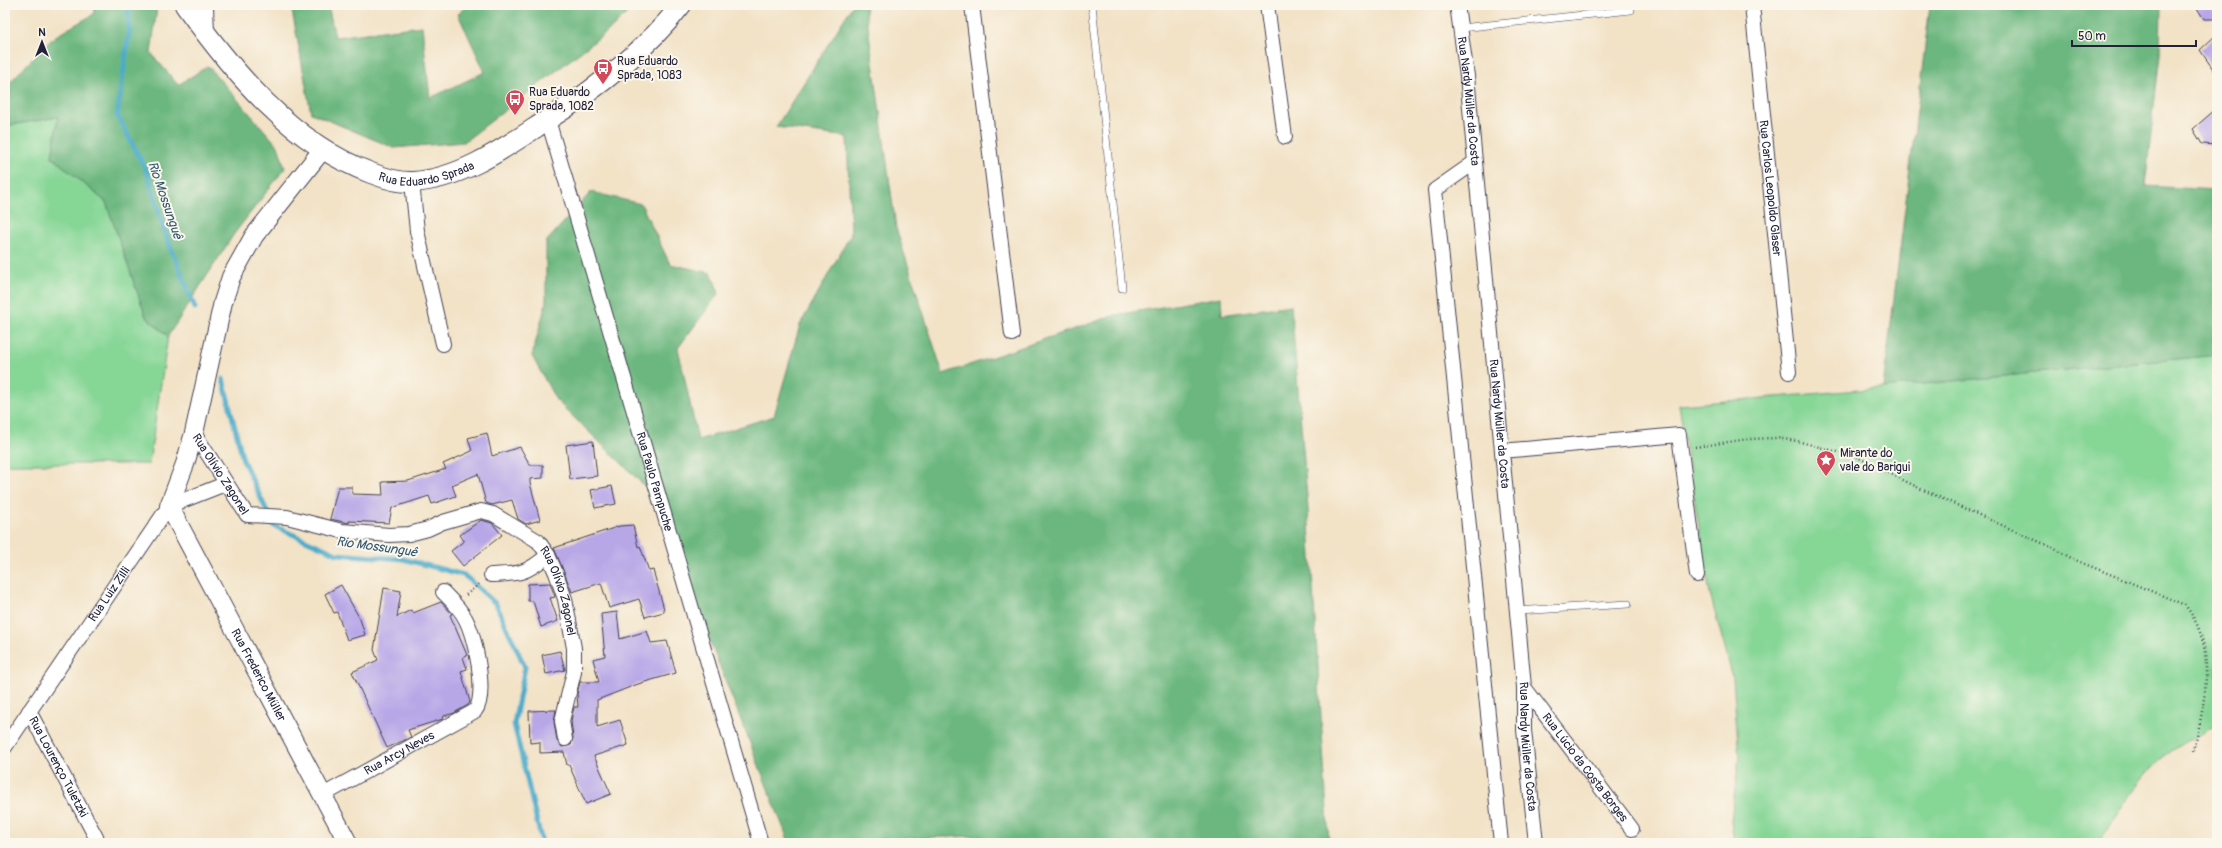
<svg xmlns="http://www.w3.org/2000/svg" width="2222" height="848" font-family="Pangolin,sans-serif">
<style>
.green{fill:#86d696;stroke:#547c68}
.forest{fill:#6cb77f;stroke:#476c5d}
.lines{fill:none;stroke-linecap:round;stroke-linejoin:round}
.stream{stroke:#4bacca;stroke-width:5}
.building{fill:#b8a7e7}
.service-casing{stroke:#413f50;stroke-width:8}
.minor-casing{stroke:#413f50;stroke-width:16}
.tertiary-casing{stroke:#413f50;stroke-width:20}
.secondary-casing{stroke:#413f50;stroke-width:22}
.path{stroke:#413f50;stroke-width:2.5;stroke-dasharray:1 3;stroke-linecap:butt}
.service{stroke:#fff;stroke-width:7}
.minor{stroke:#fff;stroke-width:14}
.tertiary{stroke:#fff;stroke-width:18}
.secondary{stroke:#fff;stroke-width:20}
.labels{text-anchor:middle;stroke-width:4;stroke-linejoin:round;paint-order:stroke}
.poi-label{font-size:12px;fill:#22223b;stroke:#fbf7ec;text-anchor:start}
.street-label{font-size:12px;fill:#22223b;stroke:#fbf7ec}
.water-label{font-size:13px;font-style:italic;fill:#325974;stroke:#fbf7ec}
</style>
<rect width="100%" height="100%" fill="#fbf7ec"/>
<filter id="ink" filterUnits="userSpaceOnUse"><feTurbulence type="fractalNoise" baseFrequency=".025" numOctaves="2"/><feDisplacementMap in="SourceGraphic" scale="8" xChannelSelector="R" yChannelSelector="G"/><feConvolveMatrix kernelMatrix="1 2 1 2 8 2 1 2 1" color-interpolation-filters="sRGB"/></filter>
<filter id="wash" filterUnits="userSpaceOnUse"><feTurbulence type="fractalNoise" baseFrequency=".012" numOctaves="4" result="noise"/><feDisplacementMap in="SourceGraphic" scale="16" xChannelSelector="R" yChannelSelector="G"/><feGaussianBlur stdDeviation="0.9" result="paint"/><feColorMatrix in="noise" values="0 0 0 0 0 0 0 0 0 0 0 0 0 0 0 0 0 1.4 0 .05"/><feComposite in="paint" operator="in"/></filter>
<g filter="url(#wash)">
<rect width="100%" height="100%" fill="#f2e2c6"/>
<!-- green -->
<path class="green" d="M58,117L52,157L106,202L146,317L168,336L149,464H5V126Z
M2217,355V725C2197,736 2168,750 2152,767C2131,790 2115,817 2099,843H1734L1731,821L1739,758L1733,678L1710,594L1679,405L1883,388Z"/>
<!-- forest -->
<path class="forest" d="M95,5H156L157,8L151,53L178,85L208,66L278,146L285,168L234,234L168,336L146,317L106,202L52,157L58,117L5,126V87L54,37L94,14Z
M291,5H328L335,37L422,26L430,98L485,72L458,14L467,5H635L613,27L464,142L394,148L311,113Z
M853,5H865L896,228L943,374L1115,315L1221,297L1222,315L1291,305L1308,509L1329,843H981L980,836L789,842L651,492L556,400L532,356L546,303V242L591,192L641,204L670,264L711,273L719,293L678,348L698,440L774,416L800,325L851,234L847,137L776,127Z
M1930,5H2161L2160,54L2145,186L2217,190V355L1883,388Z"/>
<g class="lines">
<!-- stream -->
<path class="stream" d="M128,5L129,32L117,115L147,172L165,233L195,308
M223,379L243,460L274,526L337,554L403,559L464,575L496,604L525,667L514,724L542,843"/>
</g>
<g id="blocks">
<!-- building -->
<path class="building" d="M2195,5H2217V19H2204Z
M2217,34V75L2200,50Z
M2217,108V145L2202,144L2193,129Z
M487,433L492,456L520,447L530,465H543V478L530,479V483L540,520L526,524L518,519L512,500L492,505L486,503L478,474L452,485L456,496L432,504L429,496L392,508L389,523L349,521V523L330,519L338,487H352V494L383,495L382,482L408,481L446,469L443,464L472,451L468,438Z
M593,441L597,476L570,479L566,445Z
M612,486L616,504L595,508L591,490Z
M481,520L492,523L502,535L463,566L451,551L464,541L460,535Z
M633,525L638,547L640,546L649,571L653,570L664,609V612L645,617L639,599L609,608L601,583L572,592L554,548L620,526Z
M550,583L555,597L550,598L558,621L541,627L533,601H528V584Z
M341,585L360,619L365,635L347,640L337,612L334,613L325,594Z
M384,588L401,591L397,617L411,610L413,613L441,602L452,614L450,615L467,655L463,657L467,669L461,671L470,702L468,705L454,713L444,716L443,719L408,730L411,737L387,748L352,672L378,660L374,650Z
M617,612L620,639L647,631L651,643L667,641L676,673L638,684L597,700V727L620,720L628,745L594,756L611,794L586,804L569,765H567L564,752L540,753V742L530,743L529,711L556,710L554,722L557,741L562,747L571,745L573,738L571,721L574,707H578L577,694L580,682H599L593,659L605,656L601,614Z
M560,651L565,670L546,674L542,655Z"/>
</g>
</g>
<g filter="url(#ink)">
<use href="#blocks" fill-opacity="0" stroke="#413f50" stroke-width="1"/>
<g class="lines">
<!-- service casing -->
<g class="service-casing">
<path id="service" d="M1092,5L1122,288
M1461,28L1631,10
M1517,611L1628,604"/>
</g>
<!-- minor casing -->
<g class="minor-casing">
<g id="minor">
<path d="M206,5L207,35"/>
<path d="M972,5L1012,334"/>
<path d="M1267,5L1285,137"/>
<path id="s1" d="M1457,5L1467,76L1524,687V730L1536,843"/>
<path id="s2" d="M1752,5L1789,372"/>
<path id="s3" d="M548,120L761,843"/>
<path d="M1475,162L1435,190L1501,843"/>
<path d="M412,182L417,231L443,344"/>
<path id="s4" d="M194,433L247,515L287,517L342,531L389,535L409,534L428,529L443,522L481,511L493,514L538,541L548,555L556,573L565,599L574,648V672L562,721L565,739"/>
<path d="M1502,451L1679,435L1697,575"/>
<path d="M491,575C519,574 526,574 548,555"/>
<path id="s5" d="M1524,687L1632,829"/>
<path id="s6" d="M29,711L99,843"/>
<path id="s7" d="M5,747L169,506L225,484"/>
<path id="s8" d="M323,795L475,711C488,695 475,636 465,618C460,608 451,600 443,592"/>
</g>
</g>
<!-- tertiary casing -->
<g class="tertiary-casing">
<g id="tertiary">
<path id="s9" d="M323,149L254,236L231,277L223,302L194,433L185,464L169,506L348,843"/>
</g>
</g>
<!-- secondary casing -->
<g class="secondary-casing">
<g id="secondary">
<path id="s10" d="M185,5C232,71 292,144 371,173C384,178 399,183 413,182C460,179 503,149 541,124C592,92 644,53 681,5"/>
</g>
</g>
<!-- path -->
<path class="path" d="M1695,447L1748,439L1776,438L1797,441L1857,457L1921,489L2051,547L2073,559L2185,605C2219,648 2204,702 2194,751
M466,595L479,584"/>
<!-- service -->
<use href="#service" class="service"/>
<!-- minor -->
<use href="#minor" class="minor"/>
<!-- tertiary -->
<use href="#tertiary" class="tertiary"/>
<!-- secondary -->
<use href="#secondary" class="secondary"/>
</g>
</g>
<!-- icons -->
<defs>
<g id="bus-pin" transform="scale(1)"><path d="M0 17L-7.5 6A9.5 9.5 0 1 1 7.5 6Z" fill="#d1495b" stroke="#fbf7ec"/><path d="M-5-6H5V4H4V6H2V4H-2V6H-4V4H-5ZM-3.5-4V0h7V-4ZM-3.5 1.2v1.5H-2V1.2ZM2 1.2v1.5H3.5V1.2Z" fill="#fff"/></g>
<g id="sight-pin" transform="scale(1)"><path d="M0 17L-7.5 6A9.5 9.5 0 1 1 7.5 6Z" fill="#d1495b" stroke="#fbf7ec"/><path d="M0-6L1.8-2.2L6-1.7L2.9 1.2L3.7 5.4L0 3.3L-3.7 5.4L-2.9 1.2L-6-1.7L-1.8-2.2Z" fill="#fff"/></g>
</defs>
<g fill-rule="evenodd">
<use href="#bus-pin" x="603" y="68"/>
<use href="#bus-pin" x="515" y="99"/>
<use href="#sight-pin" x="1826" y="460"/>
</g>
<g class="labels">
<!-- poi labels -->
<g class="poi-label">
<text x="617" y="65">Rua Eduardo<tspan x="617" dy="14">Sprada, 1083</tspan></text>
<text x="529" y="96">Rua Eduardo<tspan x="529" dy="14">Sprada, 1082</tspan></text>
<text x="1840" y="457">Mirante do<tspan x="1840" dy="14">vale do Barigui</tspan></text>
</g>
<!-- street labels -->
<g class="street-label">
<text dy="4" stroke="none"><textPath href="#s1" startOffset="97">Rua Nardy Müller da Costa</textPath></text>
<text dy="4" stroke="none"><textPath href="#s10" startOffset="312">Rua Eduardo Sprada</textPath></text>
<text dy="4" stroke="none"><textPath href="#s2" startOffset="184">Rua Carlos Leopoldo Glaser</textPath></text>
<text dy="4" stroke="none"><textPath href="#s1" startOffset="421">Rua Nardy Müller da Costa</textPath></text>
<text dy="4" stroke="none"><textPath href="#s4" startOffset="49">Rua Olívio Zagonel</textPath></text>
<text dy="4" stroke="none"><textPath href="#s3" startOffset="377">Rua Paulo Pampuche</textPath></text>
<text dy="4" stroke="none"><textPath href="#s4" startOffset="457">Rua Olívio Zagonel</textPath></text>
<text dy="4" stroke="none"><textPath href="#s7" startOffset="185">Rua Luiz Zilli</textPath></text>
<text dy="4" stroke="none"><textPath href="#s9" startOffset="587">Rua Frederico Müller</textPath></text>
<text dy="4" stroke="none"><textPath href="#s1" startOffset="745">Rua Nardy Müller da Costa</textPath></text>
<text dy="4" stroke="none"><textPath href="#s8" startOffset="87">Rua Arcy Neves</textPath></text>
<text dy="4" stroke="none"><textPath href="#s6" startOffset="63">Rua Lourenço Tuletzki</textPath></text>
<text dy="4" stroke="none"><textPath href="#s5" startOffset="101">Rua Lúcio da Costa Borges</textPath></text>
</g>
<!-- water labels -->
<g class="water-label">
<text transform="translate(166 200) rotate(71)" y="5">Rio Mossunguê</text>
<text transform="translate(377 546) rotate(8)" y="5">Rio Mossunguê</text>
</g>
</g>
<!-- margin -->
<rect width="2222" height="848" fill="none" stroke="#fbf7ec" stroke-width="20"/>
<!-- north arrow -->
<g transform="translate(42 42)" stroke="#fbf7ec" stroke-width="3" paint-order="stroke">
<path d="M0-3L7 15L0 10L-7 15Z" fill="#22223b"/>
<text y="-6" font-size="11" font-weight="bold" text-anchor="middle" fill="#22223b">N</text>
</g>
<!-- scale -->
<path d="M2072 40v6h124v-6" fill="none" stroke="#22223b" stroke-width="2"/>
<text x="2078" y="40" font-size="12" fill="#22223b" stroke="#fbf7ec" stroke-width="3" paint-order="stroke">50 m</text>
</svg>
